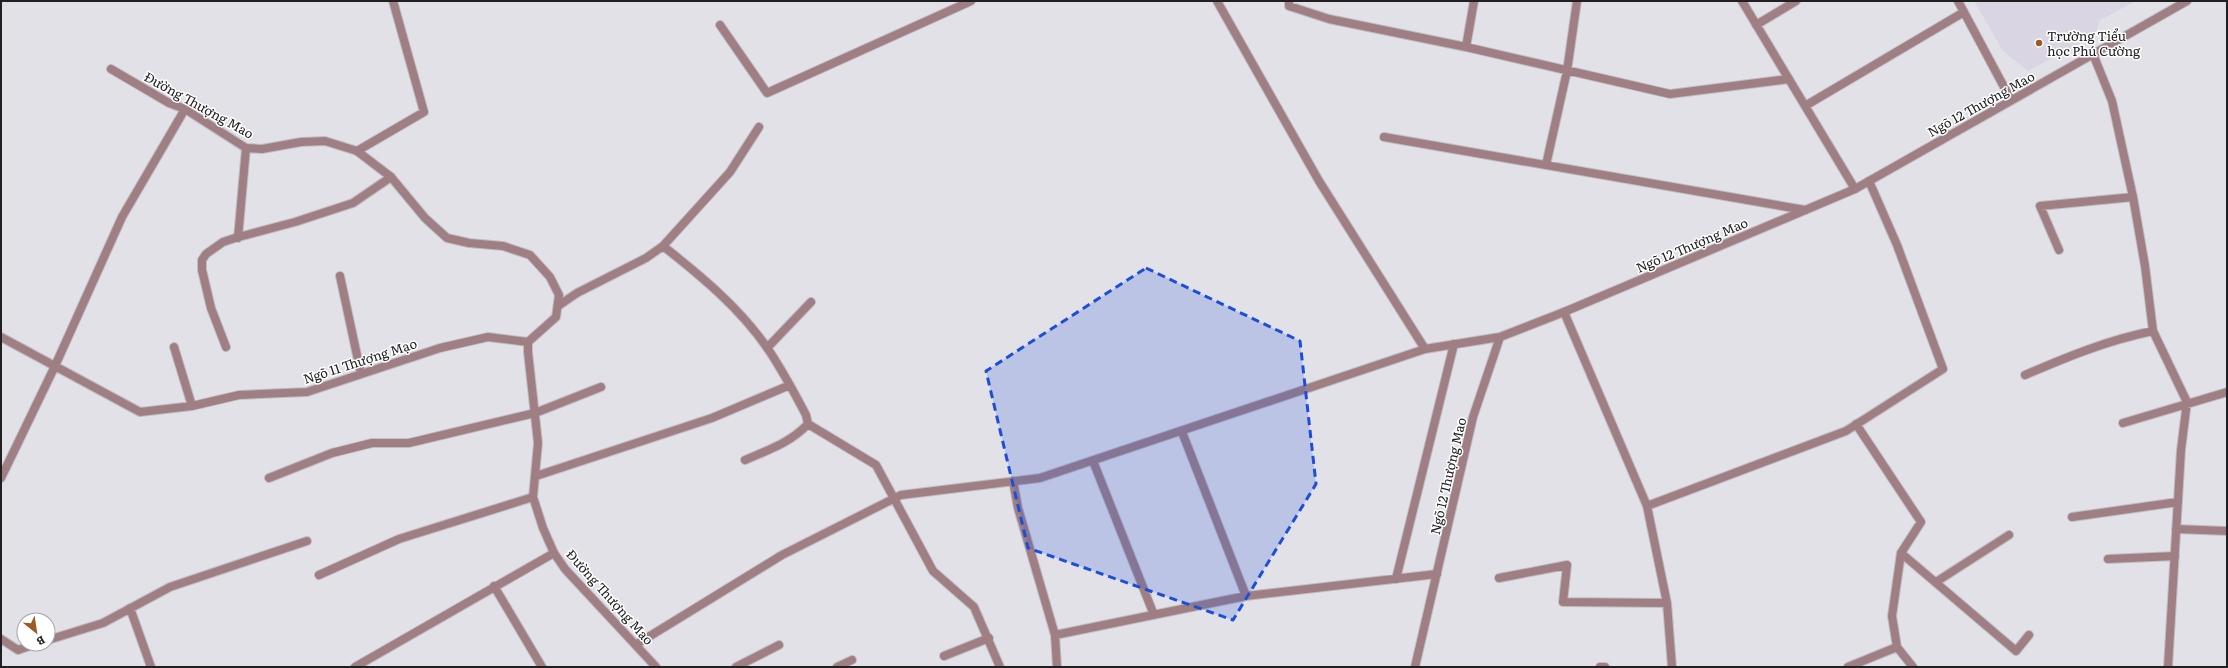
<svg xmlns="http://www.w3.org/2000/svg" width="2228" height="668" font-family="Literata,serif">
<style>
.built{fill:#d9d5e3}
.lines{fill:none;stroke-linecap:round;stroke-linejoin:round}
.service-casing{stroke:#c0bec4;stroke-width:10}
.minor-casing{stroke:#c0bec4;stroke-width:10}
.service{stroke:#a07f84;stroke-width:8}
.minor{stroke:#a07f84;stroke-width:8}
.marked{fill:#1d4ed8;fill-opacity:0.2;stroke:#1d4ed8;stroke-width:3;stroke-dasharray:8 5;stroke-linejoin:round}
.poi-dot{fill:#9b5a26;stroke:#fff;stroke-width:1.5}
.labels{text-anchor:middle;stroke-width:3;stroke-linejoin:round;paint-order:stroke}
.poi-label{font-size:13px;fill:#202022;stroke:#fff;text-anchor:start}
.street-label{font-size:13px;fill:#202022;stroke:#fff}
</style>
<rect width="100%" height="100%" fill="#e3e1e8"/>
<!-- built -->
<path class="built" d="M1974,1H2136L2100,20L2095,35L2028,71L2003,51Z"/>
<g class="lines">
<!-- service casing -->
<g class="service-casing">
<path id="service" d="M1217,1L1319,181L1425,349
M1289,1V6L1329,19L1466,47L1670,94L1789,79
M1742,1L1855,189
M1958,1L2011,100
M720,25L767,93L971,1
M1756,25L1796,1
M1466,47L1474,1
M2093,54L2112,101L2133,197L2145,266L2153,331L2187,402L2181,450L2168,667
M1805,106L1964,12
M1384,137L1805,210
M357,151L424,112L393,1
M1546,165L1567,71L1577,1
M238,238L246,148
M663,246C701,276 740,308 768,349C782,370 794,392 806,415L808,424C790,443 768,450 745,460
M2059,250L2040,206L2133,197
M340,276L361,374
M558,306L577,293L646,258L663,246L730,172L759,127
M1564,312L1647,506L1667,603L1672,667
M1,337L140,412L192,406L239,395L307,392L440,348L488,337L528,342
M174,347L192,406
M226,347L211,308L202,270V260L206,254L223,242L235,238L295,222L353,203L391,177
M767,348L811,302
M2025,375C2067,357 2108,340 2153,331
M2123,423L2227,392
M808,424L876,465L933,571L974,607L1000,667
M1856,424L1921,522L1901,553L2016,651L2029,635
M1182,432L1246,596
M1093,461L1154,615
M536,476L712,418L790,385
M1,478L55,366L122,217L185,109
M269,478L332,453L372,443H409L535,413L601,387
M1013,481L1018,508L1055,635L1057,667
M1647,506L1846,431L1943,369L1897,245L1869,181
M2072,517L2178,502
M2176,529L2227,531
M1901,553L1892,616L1897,647L1913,667
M2108,559L2175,556
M319,575L399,539L533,497
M1499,578L1567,565L1563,602L1667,603
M1396,579L1454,344
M1936,582L2009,535
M494,586L542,667
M130,608L151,667
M1055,635L1246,596L1437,574
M1,639L18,650L36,644
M48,640L103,623L170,587L307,541
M637,644L782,555L895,498
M944,656L989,638
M355,667L554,553
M736,667L779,645
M837,667L852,660
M1600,667H1605
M1848,667L1897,647"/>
</g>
<!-- minor casing -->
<g class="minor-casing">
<path id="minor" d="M111,69L169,103L185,109L246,148L262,149L301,142L325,141L357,151L391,177L425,218L447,238L469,243L503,246L530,255L550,277L559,295L556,317L528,342V352L538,443L533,497L543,528L554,553L565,569L656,667
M895,498L901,495L1040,478L1425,349L1500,337
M1415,667L1473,417L1500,337L1564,312L1855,189L2187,1"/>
</g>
<!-- service -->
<use href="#service" class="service"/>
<!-- minor -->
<use href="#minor" class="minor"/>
</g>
<!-- marked area -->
<path class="marked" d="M1146,268L1300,341L1316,484L1233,620L1028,548L986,371Z"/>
<!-- markers -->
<circle class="poi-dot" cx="2039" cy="43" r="4"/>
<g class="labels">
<!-- poi labels -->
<g class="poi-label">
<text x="2047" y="41">Trường Tiểu<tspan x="2047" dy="15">học Phú Cường</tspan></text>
</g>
<!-- street labels -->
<g class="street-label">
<text transform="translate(1981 104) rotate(-29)" y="5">Ngõ 12 Thượng Mao</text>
<text transform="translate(199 105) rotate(29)" y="5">Đường Thượng Mao</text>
<text transform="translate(1692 245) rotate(-23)" y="5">Ngõ 12 Thượng Mao</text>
<text transform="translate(360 361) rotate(-18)" y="5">Ngõ 11 Thượng Mạo</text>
<text transform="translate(1448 476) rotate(-77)" y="5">Ngõ 12 Thượng Mao</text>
<text transform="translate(610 597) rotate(48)" y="5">Đường Thượng Mao</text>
</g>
</g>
<!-- border -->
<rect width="2228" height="668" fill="none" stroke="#202022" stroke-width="4"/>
<!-- north arrow -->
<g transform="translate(36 632) rotate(150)"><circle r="19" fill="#ffffff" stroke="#a6a6a7"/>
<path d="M0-3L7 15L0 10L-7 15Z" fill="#9b5a26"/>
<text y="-6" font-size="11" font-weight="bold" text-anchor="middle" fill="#202022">B</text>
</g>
</svg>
